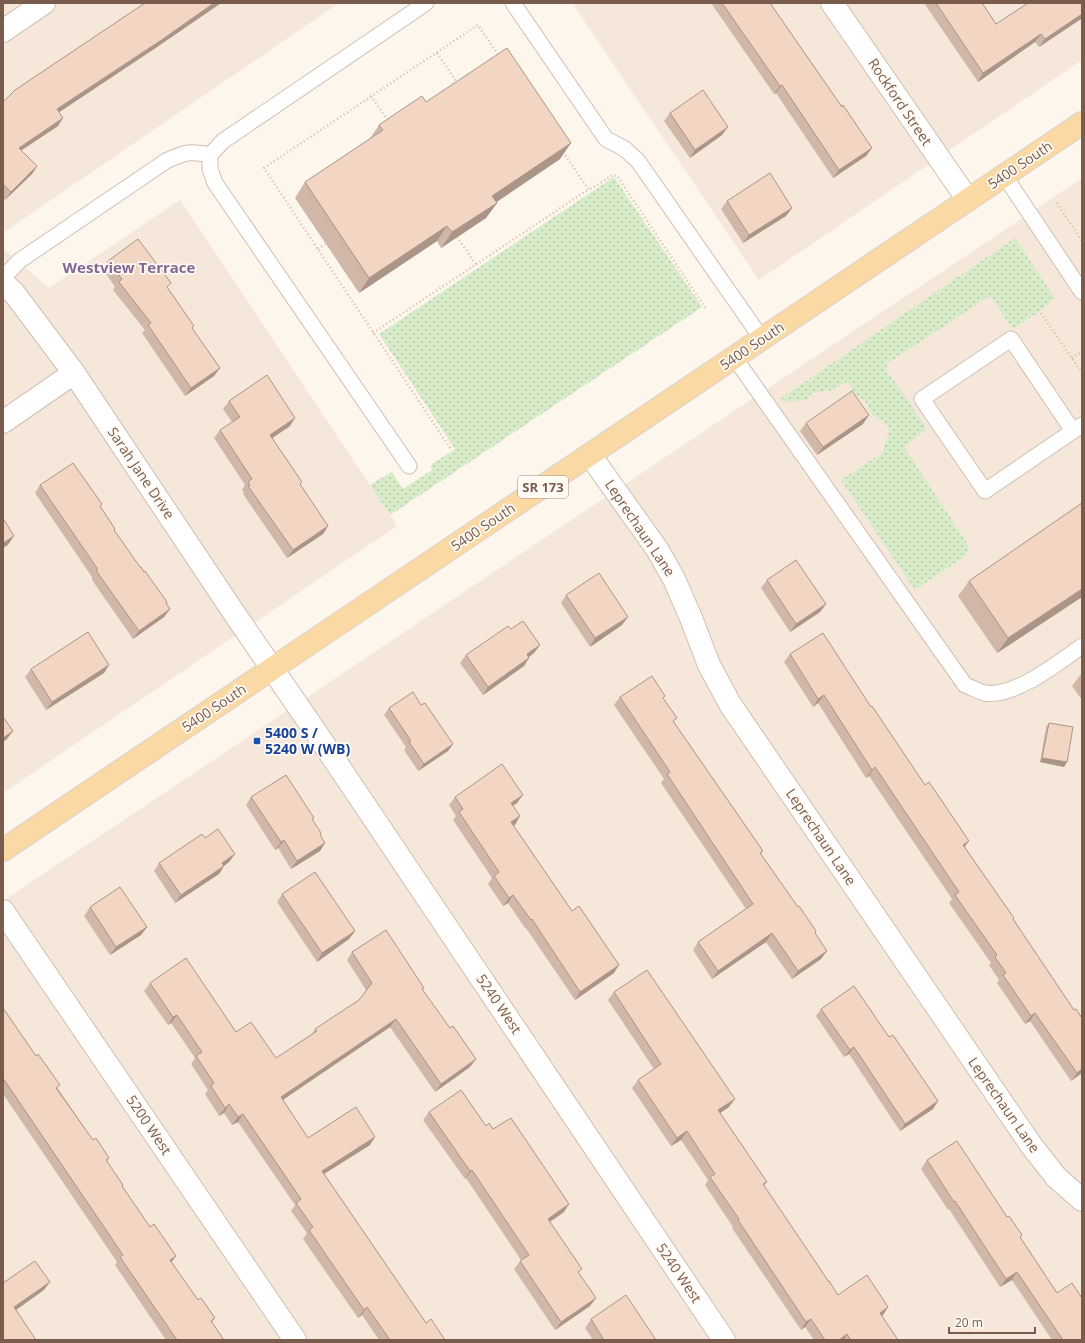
<svg xmlns="http://www.w3.org/2000/svg" width="1085" height="1343" font-family="'Open Sans',sans-serif">
<style>
.residential{fill:#f5e8da}
.grass{fill:url(#grass-dots)}
.lines{fill:none;stroke-linecap:round;stroke-linejoin:round}
.service-casing{stroke:#d1beb0;stroke-width:17}
.minor-casing{stroke:#d1beb0;stroke-width:24}
.primary-casing{stroke:#dad1cd;stroke-width:24}
.path{stroke:#d9b8a5;stroke-width:2.5;stroke-dasharray:1 3;stroke-linecap:butt}
.service{stroke:#fff;stroke-width:15}
.minor{stroke:#fff;stroke-width:22}
.primary{stroke:#fbd9a5;stroke-width:22}
.wall{fill:#d1b7a8}
.shaded-wall{fill:#aa9588}
.building{fill:#f3d5c3;stroke:#aa9588}
.transit-dot{fill:#1a4fb4;stroke:#fffaf3;stroke-width:1.5}
.labels{text-anchor:middle;stroke-width:3.5;stroke-linejoin:round;paint-order:stroke}
.shield{fill:#fffaf3;stroke:#a28b7f;stroke-width:1}
.shield-label{font-size:13px;font-weight:bold;fill:#7a5c4d}
.street-label{font-size:14px;fill:#7a5c4d;stroke:#fffaf3}
.transit-label{font-size:14px;font-weight:bold;fill:#164399;stroke:#fffaf3;text-anchor:start}
.neighbourhood-label{font-size:15px;font-weight:bold;fill:#846695;stroke:#fffaf3}
</style>
<defs>
<pattern id="grass-dots" width="8" height="8" patternUnits="userSpaceOnUse"><rect width="8" height="8" fill="#d8ecc9"/><path d="M2 2h.1M6 6h.1" fill="none" stroke="#b4c2a5" stroke-width="1.8" stroke-linecap="round"/></pattern>
</defs>
<rect width="100%" height="100%" fill="#fdf6ec"/>
<!-- residential -->
<path class="residential" d="M3,3H339L3,233Z
M572,3H1082V60L759,280Z
M1082,178V1340H3V901Z
M180,200L397,526L3,793V248L49,288Z"/>
<!-- grass -->
<path class="grass" d="M614,177L702,307L390,515L370,485L388,474L392,472L403,489L432,470L431,467L432,464L455,449L379,334Z
M1015,238L1055,298L1037,313L1015,328L1011,327L992,298L988,297L888,363L886,368L887,373L890,375L926,427L925,430L904,447L967,543L969,548L965,556L915,590L841,480L882,453L890,431L884,422L873,416L865,401L856,396L848,381L833,390L812,393L806,400L787,402L780,399Z"/>
<g class="lines">
<!-- service casing -->
<g class="service-casing">
<path id="service" d="M513,3L606,139L625,149L638,161L762,339
M1004,175L1082,292
M3,278L19,261L166,161C185,152 189,151 210,155
M734,357L965,685C971,687 979,692 985,693C1014,698 1059,662 1082,646
M1073,431L1011,339L922,399L985,491L1073,431L1082,425
M409,466L215,183L210,169V155L223,141L426,3"/>
</g>
<!-- minor casing -->
<g class="minor-casing">
<path id="minor" d="M832,3L968,200
M3,31L44,3
M3,283L14,293L74,373L234,613L313,728L724,1340
M3,422L74,373
M590,455L657,549L674,579L691,618L709,665L730,704L1031,1145L1056,1177L1082,1200
M3,911L295,1340"/>
</g>
<!-- primary casing -->
<g class="primary-casing">
<path id="primary" d="M3,850L1082,123"/>
</g>
<!-- path -->
<path class="path" d="M437,53L458,84
M371,96L389,122
M563,152L589,190L613,175L617,176L706,309
M1057,203L1082,241
M457,237L476,264
M318,249L325,244
M1041,313L1082,373
M373,333L583,193L589,190
M1072,358L1082,352
M450,448L264,168L478,25L499,56"/>
<!-- service -->
<use href="#service" class="service"/>
<!-- minor -->
<use href="#minor" class="minor"/>
<!-- primary -->
<use href="#primary" class="primary"/>
</g>
<!-- wall -->
<path class="wall" d="M145,3H221L157,47L59,112L58,126L21,150L37,166L32,174L5,200L3,198V102Z
M711,3H770L842,107L872,148L866,156L833,178L776,93L774,94Z
M924,3H982L996,24L1081,19L1039,47L1035,42L978,82Z
M426,102L560,159L496,202L497,203L486,218L441,248L437,241L359,293L295,198L305,182L369,140L379,125Z
M670,113L722,135L690,158L664,121Z
M727,201L792,208L786,216L743,243L721,209Z
M108,261L168,288L192,328L220,368L214,376L185,396L142,333L145,330L113,290L115,287L103,269Z
M229,401L290,426L272,438L302,482L300,484L328,526L323,534L287,558L243,494L244,493L242,490L245,485L214,438L220,430L232,422L223,409Z
M806,423L863,424L817,455L800,431Z
M40,485L100,506L115,529L114,530L170,609L164,617L133,639L92,580V577L35,493Z
M1082,503V597L997,653L958,596L969,581Z
M767,580L826,604L820,612L790,632L761,588Z
M566,595L622,625L590,647L561,603Z
M511,629L540,645L534,653L529,657L524,666L483,695L460,663L466,655Z
M790,654L871,707L1074,1010L1082,1018V1073L1071,1081L1030,1021L1025,1024L997,983L999,980L989,965L991,963L949,903L952,899L869,776L866,778L818,703L813,707L784,662Z
M109,665L104,673L46,710L25,677L31,669Z
M1081,674H1082V700L1072,686Z
M620,697L663,699L674,723L763,851L761,854L815,933L821,959L792,979L766,942L712,979L693,950L698,942L746,909L661,783L664,779L614,705Z
M421,705L453,744L448,751L418,771L404,750L406,747L384,715L389,708Z
M1049,723L1067,762L1064,767L1040,762L1046,727Z
M251,797L313,820L320,835L325,843L320,851L291,869L278,848L275,850L246,805Z
M455,797L517,803L513,806L520,816L513,825L614,973L575,1000L526,928H525L508,903L503,906L488,884L492,878L453,820L456,816L449,805Z
M205,838L235,854L229,862L224,866L219,874L175,903L154,871L159,863Z
M282,894L355,931L349,939L317,962L277,902Z
M90,907L147,927L141,935L110,955L84,916Z
M352,952L423,990L470,1067L435,1092L390,1027L283,1100L308,1138L370,1145L324,1174L426,1323L445,1340H379L362,1315L358,1318L303,1239L307,1233L291,1211L295,1205L238,1122L232,1125L224,1113L219,1116L205,1094L208,1090L191,1064L195,1058L171,1023L168,1025L144,991L150,983L236,1032L276,1058L312,1034L315,1029L359,1000L366,990L347,960Z
M614,992L729,1107L720,1113L767,1182L764,1186L829,1282L838,1295L888,1307L882,1316L898,1340H814L805,1327L801,1330L732,1228L733,1227L705,1185L708,1180L681,1140L671,1146L632,1088L638,1080L654,1069L608,1000Z
M3,1008L93,1140L109,1158L107,1162L123,1185L122,1186L171,1262L198,1300L215,1318L212,1322L224,1340H166L115,1265L117,1262L3,1094Z
M821,1009L889,1037L938,1101L933,1109L900,1131L849,1054L844,1057L816,1016Z
M429,1112L486,1126L493,1129L564,1212L550,1222L579,1274L590,1306L555,1330L514,1269L521,1260L466,1178L465,1179L423,1120Z
M927,1160L1007,1217L1022,1235L1021,1238L1057,1293L1082,1340H1052L1012,1280L1000,1287L949,1209L948,1210L921,1169Z
M591,1319L656,1340H593L585,1328Z"/>
<!-- shaded-wall -->
<path class="shaded-wall" d="M214,3H221L157,47L52,117L57,109Z
M1082,14L1081,19L1039,47L1045,39Z
M1041,34L1035,42L978,82L983,73Z
M782,85L776,93L774,94L780,86Z
M63,118L58,126L13,156L19,148Z
M728,127L722,135L690,158L695,150Z
M571,143L560,159L482,212L492,196Z
M872,148L866,156L833,178L839,170Z
M37,166L32,174L5,200L11,192Z
M497,203L486,218L441,248L452,232Z
M792,208L786,216L743,243L749,235Z
M447,226L437,241L359,293L369,278Z
M220,368L214,376L185,396L191,388Z
M869,415L863,424L817,455L823,447Z
M295,418L290,426L265,443L270,435Z
M328,526L323,534L287,558L293,550Z
M14,536L8,545L3,548V543Z
M1082,589V597L997,653L1008,638Z
M826,604L820,612L790,632L796,624Z
M170,609L164,617L133,639L139,631Z
M628,617L622,625L590,647L595,638Z
M540,645L534,653L521,663L527,654Z
M529,658L524,666L483,695L488,687Z
M109,665L104,673L46,710L52,702Z
M824,695L818,703L813,707L818,699Z
M13,731L7,739L3,742V738Z
M453,744L448,751L418,771L424,764Z
M1042,758L1067,762L1064,767L1040,762Z
M875,767L869,776L866,778L872,770Z
M523,795L517,803L505,811L511,803Z
M520,816L515,825L506,831L511,822Z
M284,840L278,848L275,850L281,842Z
M969,841L963,849V845Z
M325,843L320,851L291,869L297,861Z
M235,854L229,862L217,871L222,863Z
M224,866L219,874L175,903L181,895Z
M513,895L508,903L503,906L509,898Z
M147,927L141,935L110,955L116,947Z
M355,931L349,939L317,962L322,953Z
M772,933L766,942L712,979L718,971Z
M827,951L821,959L792,979L798,971Z
M619,965L614,973L575,1000L580,992Z
M1035,1013L1030,1021L1025,1024L1031,1016Z
M177,1015L171,1023L168,1025L173,1017Z
M396,1019L390,1027L275,1105L281,1097Z
M854,1047L849,1054L844,1057L850,1050Z
M476,1059L470,1067L435,1092L441,1084Z
M1082,1069V1073L1071,1081L1077,1073Z
M735,1099L729,1107L713,1118L718,1110Z
M938,1101L933,1109L900,1131L905,1124Z
M229,1104L224,1113L219,1116L225,1108Z
M243,1114L238,1122L232,1125L238,1117Z
M687,1131L681,1140L671,1146L677,1138Z
M375,1137L370,1145L316,1179L322,1171Z
M472,1170L466,1178L465,1179L470,1171Z
M569,1204L564,1212L542,1227L548,1219Z
M176,1256L170,1264V1260Z
M1017,1272L1012,1280L1000,1287L1006,1279Z
M50,1282L44,1290L9,1315L14,1307Z
M596,1298L590,1306L555,1330L561,1322Z
M367,1307L362,1315L358,1318L364,1310Z
M888,1307L883,1315L874,1321L880,1313Z
M811,1319L805,1327L801,1330L806,1322Z
M847,1334L844,1340H839Z"/>
<!-- building -->
<path class="building" d="M145,3H214L163,39L57,109L63,118L19,148L37,166L11,192L3,184V102L15,90Z
M722,3H770L842,107L843,105L872,148L839,170L782,85L780,86Z
M936,3H982L996,24L1028,3H1082V14L1045,39L1041,34L983,73Z
M507,48L571,143L492,196L497,203L452,232L447,226L369,278L305,182L383,130L379,125L401,110L422,96L426,102Z
M703,90L728,127L695,150L670,113Z
M770,173L792,208L749,235L727,201Z
M138,239L171,283L167,287L194,326L192,328L220,368L191,388L148,325L151,323L119,282L122,279L108,261Z
M267,375L295,418L270,435L302,482L300,484L328,526L293,550L248,486L250,485L248,482L252,479L220,430L240,417L229,401Z
M852,391L869,415L823,447L806,423Z
M73,463L102,504L100,506L115,529L114,530L140,567H141L144,572L145,571L167,602L166,603L170,609L139,631L97,572V568L40,485Z
M1082,503V589L1008,638L969,581Z
M3,518L14,536L3,543Z
M796,560L826,604L796,624L767,580Z
M599,573L628,617L595,638L566,595Z
M523,621L540,645L527,654L529,658L488,687L466,655L508,626L511,629Z
M88,632L109,665L52,702L31,669Z
M823,633L871,707L872,706L925,785L929,782L969,841L963,845L1014,918L1013,919L1074,1010L1076,1009L1082,1018V1069L1077,1073L1035,1013L1031,1016L1003,975L1006,973L995,957L997,955L955,895L959,892L875,767L872,770L824,695L818,699L790,654Z
M652,676L665,696L663,698L677,718L673,721L763,851L760,853L798,907L799,906L816,931L815,933L827,951L798,971L772,933L718,971L698,942L753,904L667,774L670,772L620,697Z
M413,692L421,705L425,703L453,744L424,764L409,742L411,741L389,708Z
M3,717L13,731L3,738Z
M1049,723L1073,727L1067,762L1042,758Z
M502,764L523,795L511,803L520,816L511,822L572,911L579,906L619,965L580,992L532,919L531,920L513,895L509,898L494,876L499,872L459,812L463,809L455,797Z
M286,775L314,818L312,819L321,833L320,835L325,843L297,861L284,840L281,842L251,797Z
M218,829L235,854L222,863L224,866L181,895L159,863L202,834L205,838Z
M315,872L355,931L322,953L282,894Z
M120,887L147,927L116,947L90,907Z
M386,930L424,988L422,989L450,1028L453,1026L476,1059L441,1084L396,1019L281,1097L308,1138L356,1107L375,1137L322,1171L426,1323L431,1319L445,1340H390L367,1307L364,1310L309,1230L313,1227L296,1203L301,1199L243,1114L238,1117L229,1104L225,1108L211,1086L214,1083L196,1056L202,1052L177,1015L173,1017L150,983L186,958L236,1032L251,1022L276,1058L317,1031L315,1029L359,1000L372,983L352,952Z
M647,970L735,1099L718,1110L767,1182L763,1184L829,1282V1281L838,1295L867,1275L888,1307L880,1313L898,1340H851L847,1334L839,1340H825L811,1319L806,1322L738,1220L739,1219L710,1177L715,1174L687,1131L677,1138L638,1080L661,1064L614,992Z
M854,986L889,1037L893,1035L938,1101L905,1124L854,1047L850,1050L821,1009Z
M3,1008L36,1056L38,1054L60,1085L56,1088L93,1140L96,1138L109,1158L106,1160L123,1185L122,1186L150,1227L154,1224L176,1256L170,1260L198,1300L201,1298L215,1318L211,1321L224,1340H177L120,1257L123,1255L3,1078Z
M461,1090L486,1126L489,1123L493,1129L511,1118L569,1204L548,1219L582,1269L578,1272L596,1298L561,1322L520,1261L529,1255L472,1170L470,1171L429,1112Z
M957,1141L1007,1217L1009,1216L1022,1235L1020,1237L1057,1293L1072,1283L1082,1298V1339L1080,1340H1063L1017,1272L1006,1279L955,1201L954,1202L927,1160Z
M35,1261L50,1282L14,1307L36,1340H3V1283Z
M626,1295L656,1340H604L591,1319Z"/>
<!-- markers -->
<rect class="transit-dot" x="253" y="737" width="8" height="8" rx="2"/>
<g class="labels">
<!-- shield labels -->
<rect class="shield" x="518" y="476" width="50" height="22" rx="3"/>
<g class="shield-label">
<text x="543" y="492">SR 173</text>
</g>
<!-- street labels -->
<g class="street-label">
<text transform="translate(900 102) rotate(56)" y="5">Rockford Street</text>
<text transform="translate(1020 165) rotate(-34)" y="5">5400 South</text>
<text transform="translate(752 346) rotate(-34)" y="5">5400 South</text>
<text transform="translate(141 473) rotate(56)" y="5">Sarah Jane Drive</text>
<text transform="translate(483 527) rotate(-34)" y="5">5400 South</text>
<text transform="translate(640 528) rotate(56)" y="5">Leprechaun Lane</text>
<text transform="translate(214 708) rotate(-34)" y="5">5400 South</text>
<text transform="translate(821 837) rotate(56)" y="5">Leprechaun Lane</text>
<text transform="translate(499 1004) rotate(56)" y="5">5240 West</text>
<text transform="translate(1004 1105) rotate(55)" y="5">Leprechaun Lane</text>
<text transform="translate(149 1125) rotate(56)" y="5">5200 West</text>
<text transform="translate(679 1273) rotate(56)" y="5">5240 West</text>
</g>
<!-- transit labels -->
<g class="transit-label">
<text x="265" y="738">5400 S /<tspan x="265" dy="16">5240 W (WB)</tspan></text>
</g>
<!-- neighbourhood labels -->
<g class="neighbourhood-label">
<text x="129" y="273">Westview Terrace</text>
</g>
</g>
<!-- border -->
<rect width="1085" height="1343" fill="none" stroke="#7a5c4d" stroke-width="8"/>
<!-- scale -->
<path d="M949 1327v6h86v-6" fill="none" stroke="#7a5c4d" stroke-width="2"/>
<text x="955" y="1327" font-size="12" fill="#7a5c4d" stroke="#fffaf3" stroke-width="3" paint-order="stroke">20 m</text>
</svg>
